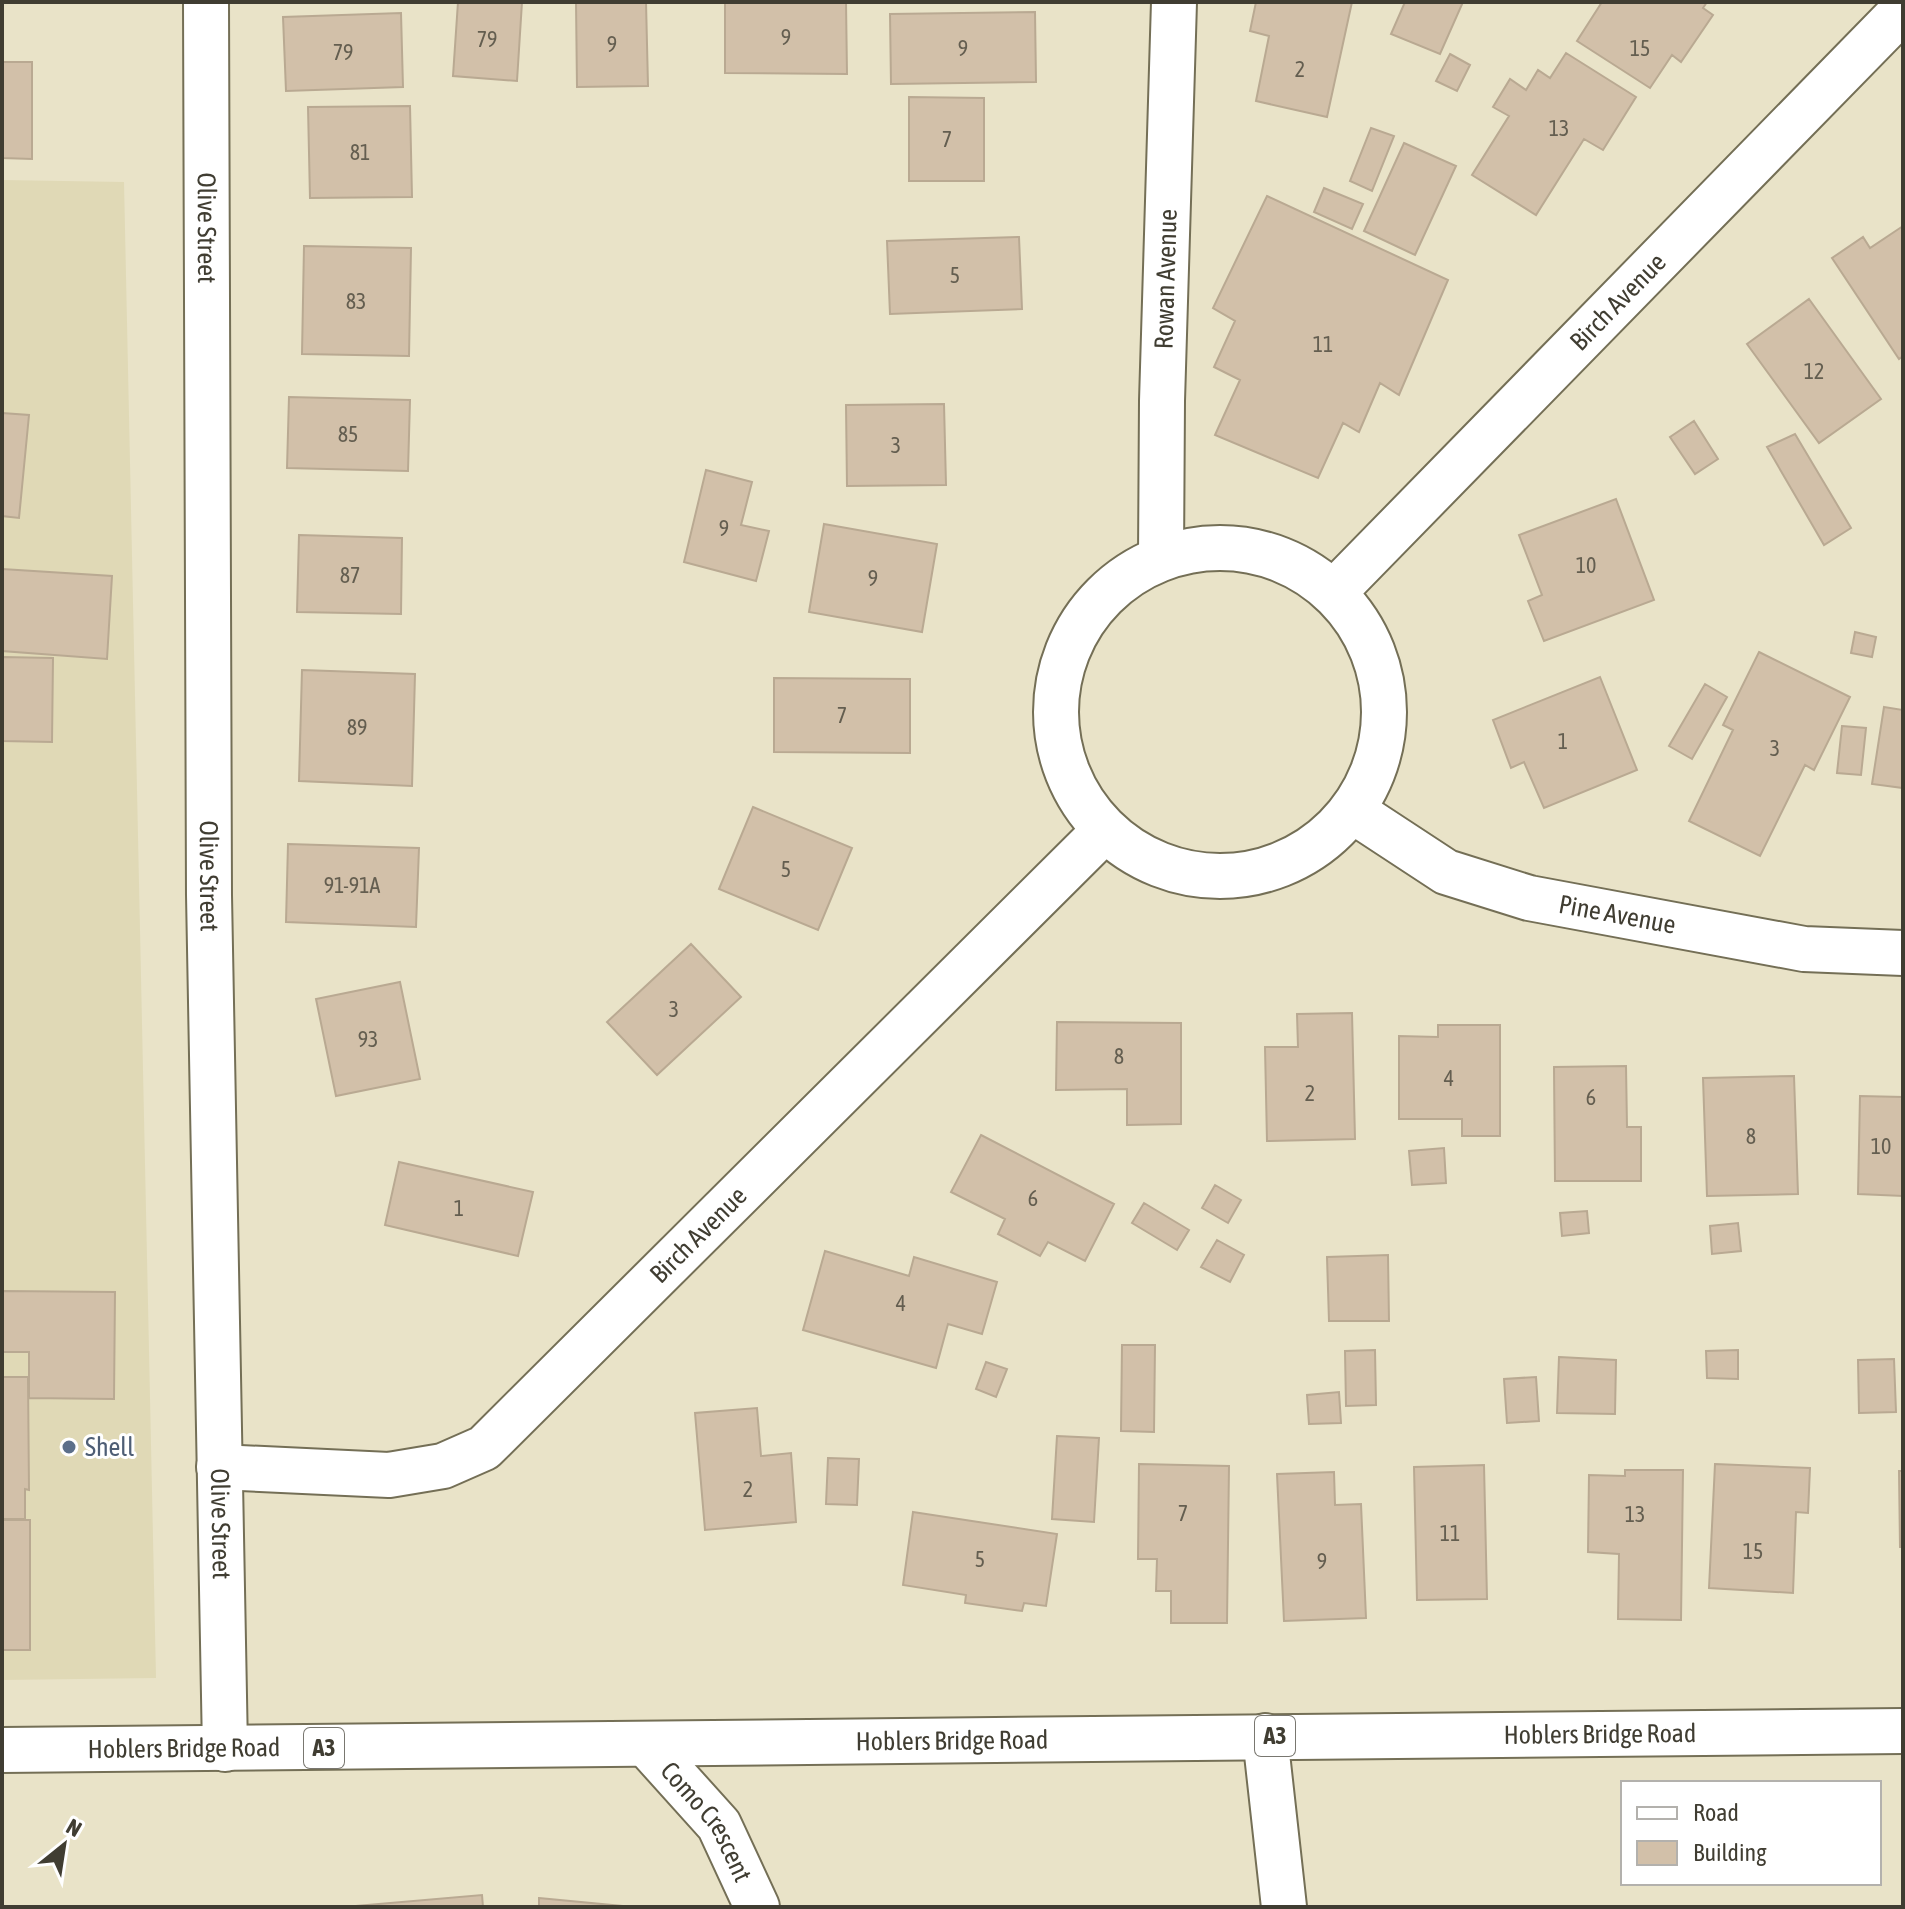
<svg xmlns="http://www.w3.org/2000/svg" width="1905" height="1909" font-family="'Asap Condensed',sans-serif">
<style>
.built{fill:#e0d9b6}
.building{fill:#d2c0a9;stroke:#b9a992;stroke-width:2}
.lines{fill:none;stroke-linecap:round;stroke-linejoin:round}
.minor-casing{stroke:#746f56;stroke-width:48}
.highway-casing{stroke:#746f56;stroke-width:48}
.minor{stroke:#fff;stroke-width:44}
.highway{stroke:#fff;stroke-width:44}
.service-dot{fill:#5c6f8a;stroke:#fff;stroke-width:3}
.labels{text-anchor:middle;stroke-width:6;stroke-linejoin:round;paint-order:stroke}
.number-label{font-size:22px;fill:#645e50}
.shield{fill:#fff;stroke:#797770;stroke-width:2}
.shield-label{font-size:24px;font-weight:bold;fill:#403d32}
.street-label{font-size:26px;fill:#403d32;stroke:#fff}
.service-label{font-size:26px;fill:#4e5e75;stroke:#fff;text-anchor:start}
</style>
<rect width="100%" height="100%" fill="#e9e3c8"/>
<!-- built -->
<path class="built" d="M2,180L124,182L156,1678L2,1680Z"/>
<!-- building -->
<path class="building" d="M458,2H522L517,81L453,76Z
M576,2H646L648,86L577,87Z
M725,2H846L847,74L725,73Z
M1256,2H1352L1327,117L1256,101L1269,36L1250,31Z
M1405,2H1463L1440,54L1391,34Z
M1602,2H1707L1703,8L1713,15L1681,62L1672,55L1650,88L1577,41Z
M1035,12L1036,82L891,84L890,14Z
M401,13L403,87L286,91L283,17Z
M1566,53L1636,97L1603,150L1584,139L1536,215L1472,175L1509,116L1493,107L1510,79L1526,90L1538,70L1550,78Z
M1450,54L1470,65L1457,91L1436,81Z
M2,62H32V159L2,158Z
M909,97L984,98V181H909Z
M410,106L412,197L310,198L308,107Z
M1371,128L1394,136L1372,191L1350,181Z
M1404,143L1456,166L1415,255L1364,231Z
M1324,188L1363,204L1352,229L1314,212Z
M1267,196L1448,280L1399,395L1380,383L1359,432L1343,423L1318,478L1215,435L1240,380L1214,367L1235,321L1213,308Z
M1903,226V356L1899,359L1832,258L1863,237L1870,248Z
M1019,237L1022,309L890,314L887,241Z
M304,246L411,248L409,356L302,354Z
M1809,299L1881,399L1819,443L1747,344Z
M289,397L410,400L408,471L287,468Z
M944,404L946,485L847,486L846,405Z
M2,413L29,415L19,518L2,516Z
M1694,421L1718,459L1695,474L1670,437Z
M1795,434L1851,528L1824,545L1767,447Z
M706,470L752,482L741,525L769,531L756,581L684,562Z
M1616,499L1654,600L1544,641L1528,601L1542,595L1519,535Z
M824,524L937,544L922,632L809,612Z
M299,535L402,538L401,614L297,612Z
M2,569L112,576L107,659L2,651Z
M1855,632L1876,637L1872,657L1851,653Z
M1759,652L1850,697L1814,770L1805,765L1760,856L1689,821L1733,730L1723,725Z
M2,657L53,658L52,742L2,741Z
M302,670L415,674L412,786L299,781Z
M1600,677L1637,770L1544,808L1524,762L1511,768L1493,720Z
M774,678L910,679V753L774,752Z
M1705,684L1727,697L1692,759L1669,746Z
M1884,707L1903,710V788L1872,784Z
M1842,726L1866,728L1861,775L1837,773Z
M753,807L852,848L818,930L719,889Z
M288,844L419,848L416,927L286,922Z
M691,944L741,997L657,1075L607,1022Z
M400,982L420,1079L336,1096L316,999Z
M1352,1013L1355,1139L1267,1141L1265,1047H1298L1297,1014Z
M1057,1022L1181,1023V1124L1127,1125V1089L1056,1090Z
M1438,1025H1500V1136H1462V1119H1399V1036L1438,1037Z
M1626,1066L1627,1127H1641V1181H1555L1554,1067Z
M1794,1076L1798,1194L1707,1196L1703,1078Z
M1860,1096L1903,1097V1196L1858,1194Z
M981,1135L1114,1204L1085,1261L1048,1242L1040,1256L998,1234L1005,1219L951,1192Z
M1444,1148L1446,1183L1412,1185L1409,1151Z
M399,1162L533,1192L518,1256L385,1225Z
M1215,1185L1241,1200L1228,1223L1202,1208Z
M1144,1203L1189,1230L1177,1250L1132,1223Z
M1587,1211L1589,1233L1562,1236L1560,1213Z
M1738,1223L1741,1251L1712,1254L1710,1226Z
M1217,1240L1244,1255L1230,1282L1201,1267Z
M825,1251L909,1276L914,1257L997,1282L982,1334L948,1324L936,1368L803,1330Z
M1388,1255L1389,1321H1329L1327,1257Z
M3,1291L115,1292L114,1399L29,1398V1352H2Z
M1122,1345H1155L1154,1432L1121,1431Z
M1375,1350L1376,1405L1346,1406L1345,1351Z
M1738,1350V1379L1707,1378L1706,1351Z
M1559,1357L1616,1360L1615,1414L1557,1413Z
M1894,1359L1896,1412L1859,1413L1858,1360Z
M986,1362L1007,1369L996,1397L976,1389Z
M2,1377H28L29,1490L25,1489V1519H2Z
M1536,1377L1539,1421L1507,1423L1504,1379Z
M1339,1392L1341,1423L1309,1424L1307,1395Z
M757,1408L761,1456L791,1453L796,1522L705,1530L695,1413Z
M1057,1436L1099,1438L1094,1522L1052,1519Z
M828,1458L859,1459L857,1505L826,1504Z
M1139,1464L1229,1466L1227,1623H1171V1591H1156L1157,1559H1138Z
M1715,1464L1810,1468L1808,1513L1796,1512L1793,1593L1709,1588Z
M1484,1465L1487,1599L1417,1600L1414,1467Z
M1625,1470H1683L1681,1620L1618,1619L1619,1554L1588,1552L1589,1475L1625,1476Z
M1899,1471H1903V1547H1900Z
M1334,1472L1335,1505L1361,1504L1366,1618L1284,1621L1277,1474Z
M913,1512L1057,1534L1046,1606L1024,1603L1022,1611L965,1603L966,1595L903,1585Z
M2,1520H30V1650H2Z
M482,1895L483,1907H344Z
M539,1898L622,1906V1907H539Z"/>
<g class="lines">
<!-- minor casing -->
<g class="minor-casing">
<g id="minor">
<path id="s1" d="M206,2L209,895L225,1749"/>
<circle cx="1220" cy="712" r="164"/>
<path id="s2" d="M1161,557L1162,401L1174,2"/>
<path id="s3" d="M1334,592L1903,10"/>
<path id="s4" d="M1353,811L1446,872L1529,898L1804,949L1903,953"/>
<path id="s5" d="M219,1467L389,1475L443,1466L484,1448L1104,831"/>
<path d="M1265,1736L1284,1907"/>
<path id="s6" d="M647,1745L719,1825L757,1907"/>
</g>
</g>
<!-- highway casing -->
<g class="highway-casing">
<g id="highway">
<path id="s7" d="M2,1750L1903,1731"/>
</g>
</g>
<!-- minor -->
<use href="#minor" class="minor"/>
<!-- highway -->
<use href="#highway" class="highway"/>
</g>
<!-- markers -->
<circle class="service-dot" cx="69" cy="1447" r="8"/>
<g class="labels">
<!-- number labels -->
<g class="number-label">
<text x="786" y="45">9</text>
<text x="487" y="47">79</text>
<text x="612" y="52">9</text>
<text x="963" y="56">9</text>
<text x="1640" y="56">15</text>
<text x="343" y="60">79</text>
<text x="1300" y="77">2</text>
<text x="1559" y="136">13</text>
<text x="947" y="147">7</text>
<text x="360" y="160">81</text>
<text x="955" y="283">5</text>
<text x="356" y="309">83</text>
<text x="1323" y="352">11</text>
<text x="1814" y="379">12</text>
<text x="348" y="442">85</text>
<text x="896" y="453">3</text>
<text x="724" y="536">9</text>
<text x="1586" y="573">10</text>
<text x="350" y="583">87</text>
<text x="873" y="586">9</text>
<text x="842" y="723">7</text>
<text x="357" y="735">89</text>
<text x="1563" y="749">1</text>
<text x="1775" y="756">3</text>
<text x="786" y="877">5</text>
<text x="352" y="893">91-91A</text>
<text x="674" y="1017">3</text>
<text x="368" y="1047">93</text>
<text x="1119" y="1064">8</text>
<text x="1449" y="1086">4</text>
<text x="1310" y="1101">2</text>
<text x="1591" y="1105">6</text>
<text x="1751" y="1144">8</text>
<text x="1881" y="1154">10</text>
<text x="1033" y="1206">6</text>
<text x="459" y="1216">1</text>
<text x="901" y="1311">4</text>
<text x="748" y="1497">2</text>
<text x="1183" y="1521">7</text>
<text x="1635" y="1522">13</text>
<text x="1450" y="1541">11</text>
<text x="1753" y="1559">15</text>
<text x="980" y="1567">5</text>
<text x="1322" y="1569">9</text>
</g>
<!-- shield labels -->
<g class="shield">
<rect x="1255" y="1716" width="40" height="40" rx="6"/>
<rect x="304" y="1728" width="40" height="40" rx="6"/>
</g>
<g class="shield-label">
<text x="1275" y="1744">A3</text>
<text x="324" y="1756">A3</text>
</g>
<!-- street labels -->
<g class="street-label">
<text dy="9" stroke="none"><textPath href="#s1" startOffset="226">Olive Street</textPath></text>
<text dy="9" stroke="none"><textPath href="#s2" startOffset="278">Rowan Avenue</textPath></text>
<text dy="9" stroke="none"><textPath href="#s3" startOffset="406">Birch Avenue</textPath></text>
<text dy="9" stroke="none"><textPath href="#s1" startOffset="874">Olive Street</textPath></text>
<text dy="9" stroke="none"><textPath href="#s4" startOffset="288">Pine Avenue</textPath></text>
<text dy="9" stroke="none"><textPath href="#s5" startOffset="572">Birch Avenue</textPath></text>
<text dy="9" stroke="none"><textPath href="#s1" startOffset="1522">Olive Street</textPath></text>
<text dy="9" stroke="none"><textPath href="#s7" startOffset="1598">Hoblers Bridge Road</textPath></text>
<text dy="9" stroke="none"><textPath href="#s7" startOffset="950">Hoblers Bridge Road</textPath></text>
<text dy="9" stroke="none"><textPath href="#s7" startOffset="182">Hoblers Bridge Road</textPath></text>
<text dy="9" stroke="none"><textPath href="#s6" startOffset="98">Como Crescent</textPath></text>
</g>
<!-- service labels -->
<g class="service-label">
<text x="85" y="1456">Shell</text>
</g>
</g>
<!-- border -->
<rect width="1905" height="1909" fill="none" stroke="#403d32" stroke-width="8"/>
<!-- legend -->
<rect x="1621" y="1781" width="260" height="104" fill="#ffffff" stroke="#b3b1ad" stroke-width="2"/>
<rect x="1637" y="1807" width="40" height="12" fill="#ffffff" stroke="#b3b1ad" stroke-width="2"/>
<text x="1693" y="1821" font-size="24" fill="#403d32">Road</text>
<rect x="1637" y="1841" width="40" height="24" fill="#d2c0a9" stroke="#b3b1ad" stroke-width="2"/>
<text x="1693" y="1861" font-size="24" fill="#403d32">Building</text>
<!-- north arrow -->
<g transform="translate(64 1845) rotate(30)" stroke="#ffffff" stroke-width="6" paint-order="stroke">
<path d="M0-6L14 30L0 20L-14 30Z" fill="#403d32"/>
<text y="-12" font-size="22" font-weight="bold" text-anchor="middle" fill="#403d32">N</text>
</g>
</svg>
